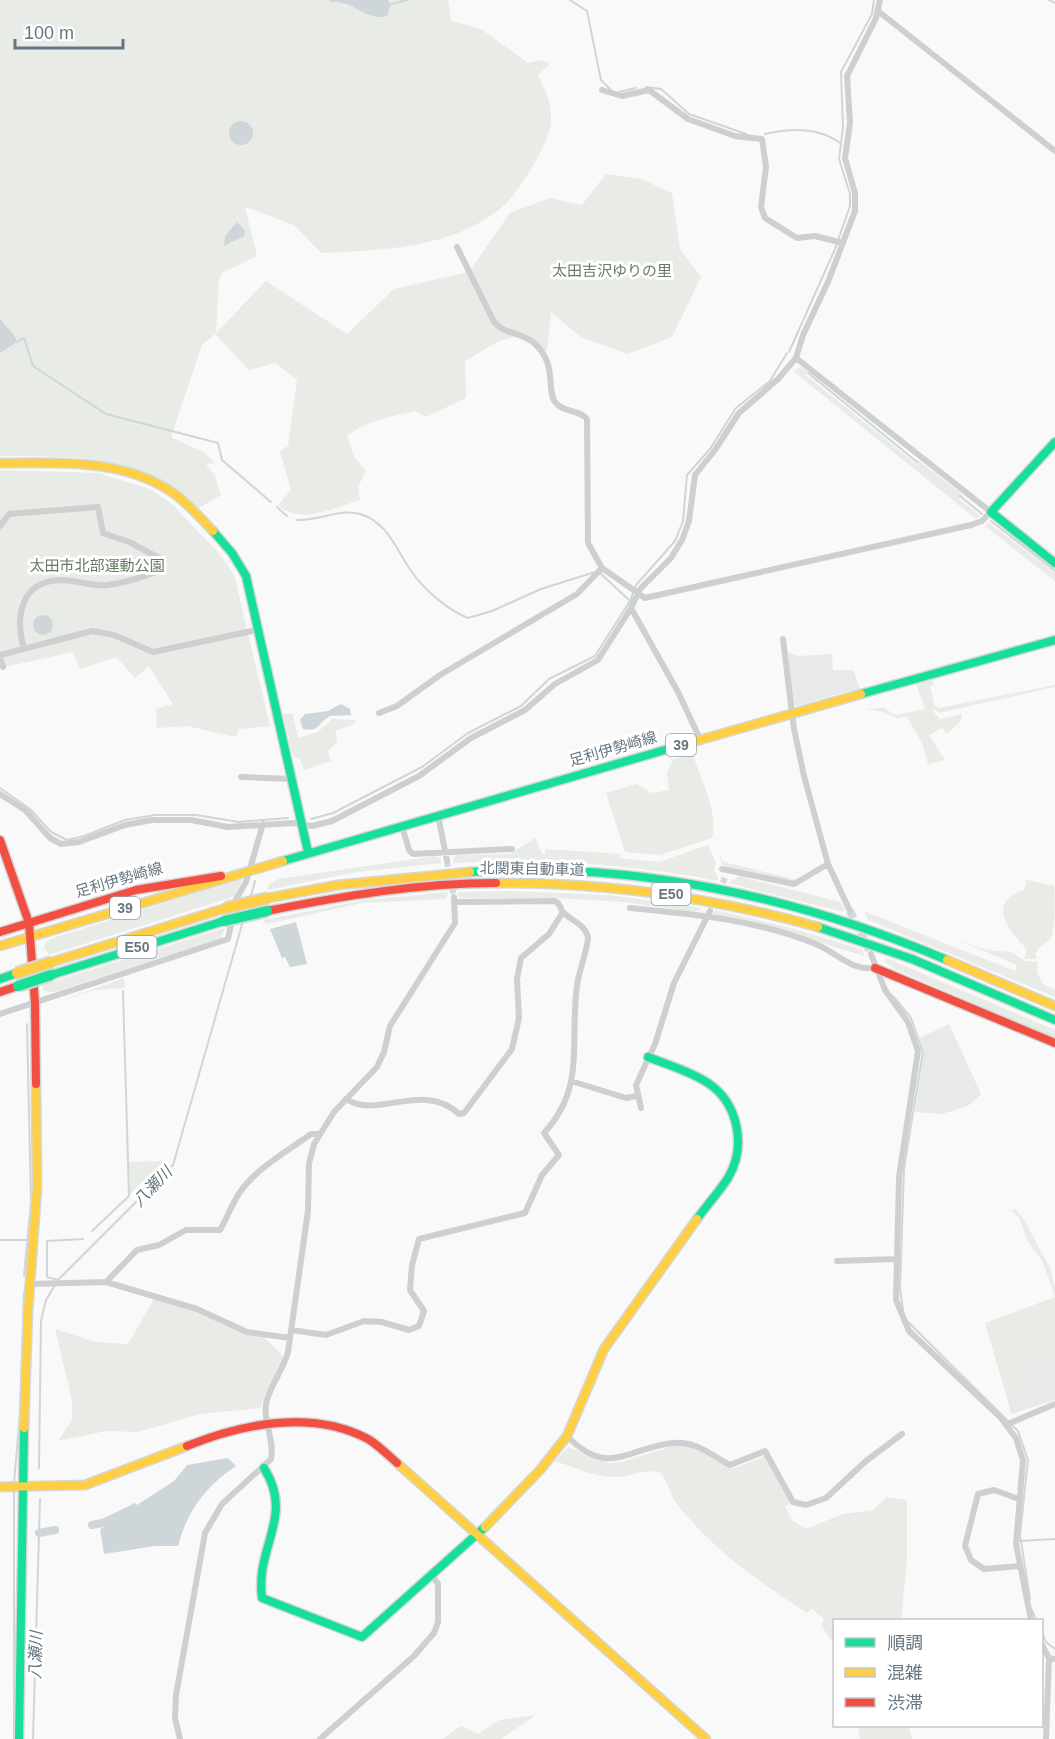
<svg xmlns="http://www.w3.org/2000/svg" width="1055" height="1739" font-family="Arial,'Noto Sans JP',sans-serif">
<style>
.built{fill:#e8e9e9}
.green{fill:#e8ebe6}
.water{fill:#ced6d9}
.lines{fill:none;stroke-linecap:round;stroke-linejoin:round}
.stream{stroke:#ced6d9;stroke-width:2}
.canal{stroke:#ced6d9;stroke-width:8}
.street-tunnel{stroke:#d4d8dc;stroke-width:6;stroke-dasharray:6 3;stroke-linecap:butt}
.secondary-tunnel{stroke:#d4d8dc;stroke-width:8;stroke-dasharray:8 4;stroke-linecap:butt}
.fast-casing{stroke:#d5d6d7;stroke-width:11}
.slow-casing{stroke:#d5d6d7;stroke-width:11}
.jam-casing{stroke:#d5d6d7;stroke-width:11}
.street{stroke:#cecfd0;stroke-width:6}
.fast{stroke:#16e098;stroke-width:8}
.slow{stroke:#ffcf43;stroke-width:8}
.jam{stroke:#f24e42;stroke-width:8}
.fast-bridge-casing{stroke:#d5d6d6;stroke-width:14;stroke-linecap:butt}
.slow-bridge-casing{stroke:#d5d6d6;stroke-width:14;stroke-linecap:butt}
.fast-bridge{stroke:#16e098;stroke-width:10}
.slow-bridge{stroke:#ffcf43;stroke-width:10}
.labels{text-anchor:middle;stroke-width:6;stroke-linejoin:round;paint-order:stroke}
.shield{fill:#fff;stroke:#939fa8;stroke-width:1.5}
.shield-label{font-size:14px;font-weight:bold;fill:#657683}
.park-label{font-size:15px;fill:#687a64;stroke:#fff}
.street-label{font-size:15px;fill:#657683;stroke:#fff}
.water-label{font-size:16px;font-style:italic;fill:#60757c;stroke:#fff}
</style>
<rect width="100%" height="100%" fill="#f9f9f9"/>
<!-- built -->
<path class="built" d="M788,652L797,656L832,654L833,670H853L860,688L796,706L792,703Z
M949,1024L981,1094L968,1106L942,1114L915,1112L924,1053L920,1038Z
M1055,1352V1400L1011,1414L1007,1398L1014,1392L1025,1365Z"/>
<!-- green -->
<path class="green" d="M0,0H448L451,21L481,29L528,63L542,60L550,64L538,75C557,113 555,127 534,164C525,179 514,197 501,208C452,249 381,250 321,253L294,225L245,207L257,256L222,273L219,279L216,333L266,281L347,334L394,289L469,272L510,213L550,198L582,205L606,174L641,179L672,193L680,249L701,277L672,337L627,354L581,337L551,312L547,351L515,337L499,341L465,361L466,398L426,417L415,411C391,416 366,421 347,436L354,456L366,471L358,487L360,500C335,507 301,526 278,505L291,490L280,451L288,446L297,380L275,363L249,370L215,334L202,345L171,437L205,453L215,463L206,464L215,476L221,495L197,509C144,452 72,457 0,456Z
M801,367L808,372L806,375L915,463L918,460L962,494L959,499L981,516L976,519L793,371Z
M0,470L98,473L150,489L173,505L217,551L234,574L270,726L239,729L236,737L187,726L157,728L156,709L173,704L149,666L135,678L116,657L80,669L73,652L0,668Z
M988,522L1055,573V581L986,527Z
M933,680L934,685L930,686L934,705L939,708L1055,685V687L939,713L936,710H932L940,719L962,714L961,721L947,734L942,728L929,735L945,760L928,764L922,743L907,717L897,718L884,712L866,709L884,708L896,715L925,709L916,684Z
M283,714H293L298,738L318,732L332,719L356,720L354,724L336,731L337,742L328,751L331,761L304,770L300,760L293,756Z
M693,755C701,781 719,812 712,838L660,855L625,852L606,793L637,784L652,793L669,790L667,773L673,759Z
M535,838L542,854H545L546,849L620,854V858L659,862L708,845L716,863L714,871L718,876V881C630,864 541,858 453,863L455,855L510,854Z
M719,854L724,862L797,880L792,882L723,867Z
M435,856L441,859V863L357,872L267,890L269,884L278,879Z
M739,876L840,902L845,910L843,912L729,883Z
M243,878L234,896L230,898L49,955L45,949L42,954L46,942L50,939Z
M1027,880L1054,886C1055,900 1055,924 1052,936C1047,943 1039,946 1035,954L1037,959H1024L1027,949C1008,931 986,902 1024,890Z
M506,891L609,895L702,908L695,912L623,902L558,898H461L458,895V892Z
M448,892L446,899L362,903L267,924L263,920L366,900Z
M715,910L791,928L863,950L864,956L753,922L712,914Z
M864,911L1015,971L1017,965L958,940L987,950L1011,952L1025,961L1038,962L1037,972L1043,984L1055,990V997L868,920Z
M225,928L221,938L55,992L43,991V986L48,983Z
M886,958L1055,1030V1038L895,969L885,962Z
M124,978L125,988L94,990L47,1006Z
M162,1161L159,1166L130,1194L129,1162Z
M1015,1209L1023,1218L1050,1268L1055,1287V1352L1025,1365L1030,1382L1007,1398L985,1323L1055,1297L1043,1262L1028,1242L1019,1217L1011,1211Z
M154,1299L195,1311L248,1335L265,1338L283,1356C279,1375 265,1389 261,1408L200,1414L138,1432L106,1431L58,1441L72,1420V1400L55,1329L96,1342L128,1344Z
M676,1445L706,1450L732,1469L765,1456L790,1503L785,1507L793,1521L806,1529L843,1514L873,1510L887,1497L907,1500V1561L901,1620H834V1644L821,1625L824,1619L812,1609L807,1613C760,1582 717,1553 681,1509C669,1496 670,1485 661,1473C646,1467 630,1478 614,1477C594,1477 574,1467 555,1461L568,1447L608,1463L622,1462Z
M536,1715L501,1739H442L461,1726L478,1734L499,1720Z
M858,1726H909L912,1739H860Z"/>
<!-- water -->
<path class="water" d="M329,0H388L391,4L387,16C365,22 356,0 330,2Z
M229 133a12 12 0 1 1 24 0a12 12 0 1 1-24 0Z
M237,222L245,231L244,236L224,246L225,236Z
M0,319L14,335L17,342L0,353Z
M33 625a10 10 0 1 1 20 0a10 10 0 1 1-20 0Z
M341,704L350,709L351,715L330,716C316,724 321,732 303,729L300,720L305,714L328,711Z
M296,922L307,964L290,967L285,957L282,958L270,929Z
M228,1458L236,1466C206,1486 187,1511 178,1546H155L104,1554L100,1529L103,1528L102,1519L135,1503L137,1505L174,1481L187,1465Z"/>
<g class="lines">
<!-- stream -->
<path class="stream" d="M570,0L587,11L601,80L611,90
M1049,0L1055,3
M391,4L407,0
M646,87L661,89L689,114L746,134
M619,92L636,88
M765,134C791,128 818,127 840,143
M17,342L24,338L33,366L106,414L218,443L222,460L271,502
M789,352L835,249L850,206V194L839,159L843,127L841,72L872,14L874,0
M808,373L917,462
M960,496L982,514
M277,507L287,516
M297,520C318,521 340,508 360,514C390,523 397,553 414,575C427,592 448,610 468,618L492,611L541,589L595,572
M991,521L1055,571
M600,573L630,601
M0,788L30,809L51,832L67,840L84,836L125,820L155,815H196L239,822L288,818
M311,819L333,813L422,767L468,733L521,706L549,679L595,656L630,601L636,585L675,541L683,521L687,475L710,449L736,408L770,381L787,353
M250,899L255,881
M893,996L911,1018L923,1052L904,1168L900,1289L903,1310
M92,1231L129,1196L123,991
M0,1240H27
M24,1276L31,1202L27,1024
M58,1280L47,1277V1241L83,1239
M907,1321L1018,1431L1028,1460L1020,1535L1030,1599
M39,1468L41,1321L46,1300L58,1280L173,1165L243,921
M14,1484L20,1412L24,1292
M1020,1541L1055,1539
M1032,1610L1036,1620
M1042,1633L1046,1642L1055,1649
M14,1739V1490
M33,1739L40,1499"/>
<!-- canal -->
<path class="canal" d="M92,1525L102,1523
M39,1533L55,1530"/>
<!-- street-tunnel -->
<path class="street-tunnel" d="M447,861L454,897
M719,891L725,878"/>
<!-- secondary-tunnel -->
<path class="secondary-tunnel" d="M850,911L871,954"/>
<!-- fast casing -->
<g class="fast-casing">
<path id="fast" d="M1055,442L991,512L1055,563
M213,531L232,553L246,576L308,852
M861,694L1055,640
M283,861L675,747
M470,872C633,861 798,897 947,960
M818,927L912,959L1055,1020
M51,975L224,921
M0,979L17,973
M648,1057C668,1065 690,1071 708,1083C738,1103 747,1146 728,1178C719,1192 707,1205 697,1219
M264,1468C295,1517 255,1546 262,1598L362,1637L485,1527
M19,1739L24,1428"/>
</g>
<!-- slow casing -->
<g class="slow-casing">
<path id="slow" d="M0,463C59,463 126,458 176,495C190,506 201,519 213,531
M675,747L861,694
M496,883C606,882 711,897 818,927
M268,898L338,885L470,872
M0,946L283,861
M947,960L1055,1006
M52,962L226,908
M24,1428L28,1310L37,1188L36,1084
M397,1463L706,1739
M0,1487L85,1485L187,1446
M485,1527L540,1470L567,1436L604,1349L697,1219"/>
</g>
<!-- jam casing -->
<g class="jam-casing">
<path id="jam" d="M0,840L29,923L35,1003L36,1084
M267,911C343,896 419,883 496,883
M0,932L136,890L221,876
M875,968L1055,1043
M0,992L18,986
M187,1446C242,1424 312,1409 368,1439C378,1445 388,1455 397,1463"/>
</g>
<!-- street -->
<path class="street" d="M878,11L1055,151
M602,90L622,96L649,90L688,119L735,136L762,139L766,167L761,207L765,218L797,238L815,236L843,243
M457,247L494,322C505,335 522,332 534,343C558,364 546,390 555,402C563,413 579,409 587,419L588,543L602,568L645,598L971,525L982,521L991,512L796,358
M0,526L9,514L98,507L103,533L129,542L163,560L161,570L157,572C141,577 124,584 107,585C92,587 77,580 61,580C20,581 15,617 24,649
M631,608L678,692L700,739
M783,639L794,729L804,776L828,864L850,911
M0,655L92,631L114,635L153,652L252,631
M0,658L3,667
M379,713L397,706L440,675L577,594L602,568
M241,777L291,779
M0,794L25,810L50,838L61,844L79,842L125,825L152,820H191L228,827L293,823L312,826L332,821L419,776L471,738L525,710L555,684L598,660L631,608L640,589L671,558L682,540L689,521L695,475L715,450L739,413L778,379L796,358L803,335L828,282L855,211V193L845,158L850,123L847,76L876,18L880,0
M438,815L447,861
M402,826L409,850L413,854L512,849
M722,869L794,884L828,864
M630,908C693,914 759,920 818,945C838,954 852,971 875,968
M871,954L885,990L908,1022L918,1051L899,1177L896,1300L909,1331L1000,1417L1016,1438L1023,1460L1016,1544L1031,1620
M0,1014L228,939L236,899L246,882L263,824
M571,1081L626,1098L636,1096
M346,1099C377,1120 423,1080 459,1114L464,1113L512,1049L519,1018L517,979L521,958L549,934L563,912
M641,1108L636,1085L655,1044L674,983L710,911
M837,1261L896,1259
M106,1282L137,1250L159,1245L186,1230H220C227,1218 232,1204 240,1192C258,1167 286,1152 311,1134H318
M30,1284L106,1282L197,1309L247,1332L290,1338
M291,1330L326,1335L364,1321L382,1322L409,1330L419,1326L424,1311L410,1290L412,1265L419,1239L525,1213L542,1175L559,1155L544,1133C587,1086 569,1042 577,986C578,973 589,945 588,937C584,923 571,921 563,912C559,907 561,904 555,901L455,902
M1008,1424L1055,1404
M567,1436C609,1479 628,1447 674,1443C697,1441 712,1456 730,1465L765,1451L793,1502L806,1505L826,1498L866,1461L902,1434
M1019,1499L994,1490L978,1494L965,1546L971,1560L984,1569L1020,1566
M1042,1645L1049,1658L1055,1659
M180,1739L175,1718L176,1695L205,1533L222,1504L271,1459C275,1440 263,1423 266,1404C269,1387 283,1371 288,1352L308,1211L309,1164L314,1144L334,1112L377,1067L384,1052L390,1026L455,923L454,897
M320,1739L414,1656L434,1633L438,1622V1584L433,1577
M1046,1739L1049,1658"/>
<!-- fast -->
<use href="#fast" class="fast"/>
<!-- slow -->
<use href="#slow" class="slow"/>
<!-- jam -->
<use href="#jam" class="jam"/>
<!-- fast-bridge casing -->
<g class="fast-bridge-casing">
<path id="fast-bridge" d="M224,921L267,911
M18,986L51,975"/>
</g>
<!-- slow-bridge casing -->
<g class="slow-bridge-casing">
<path id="slow-bridge" d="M226,908L268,898
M17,973L52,962"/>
</g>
<!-- fast-bridge -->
<use href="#fast-bridge" class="fast-bridge"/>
<!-- slow-bridge -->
<use href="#slow-bridge" class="slow-bridge"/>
</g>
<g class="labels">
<!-- shield labels -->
<g class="shield">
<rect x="666" y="734" width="30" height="22" rx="4.5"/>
<rect x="651.5" y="883" width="39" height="22" rx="4.5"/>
<rect x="110" y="897" width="30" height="22" rx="4.5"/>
<rect x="117.5" y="936" width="39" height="22" rx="4.5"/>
</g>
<g class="shield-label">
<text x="681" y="750">39</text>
<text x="671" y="899">E50</text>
<text x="125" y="913">39</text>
<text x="137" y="952">E50</text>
</g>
<!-- park labels -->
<g class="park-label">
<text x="612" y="276">太田吉沢ゆりの里</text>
<text x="97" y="571">太田市北部運動公園</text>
</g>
<!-- street labels -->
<g class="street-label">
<text transform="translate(613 749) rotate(-16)" y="5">足利伊勢崎線</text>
<text transform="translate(532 869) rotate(1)" y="5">北関東自動車道</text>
<text transform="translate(119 880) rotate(-16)" y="5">足利伊勢崎線</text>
</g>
<!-- water labels -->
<g class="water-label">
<text transform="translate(152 1186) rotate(-46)" y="6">八瀬川</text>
<text transform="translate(35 1655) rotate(-88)" y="6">八瀬川</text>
</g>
</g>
<!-- legend -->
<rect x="833" y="1619" width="210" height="108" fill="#ffffff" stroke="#c1c8cd" stroke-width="1.5"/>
<rect x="845" y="1638" width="30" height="9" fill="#16e098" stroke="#c1c8cd" stroke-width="1.5"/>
<text x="887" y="1649" font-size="18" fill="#657683">順調</text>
<rect x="845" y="1668" width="30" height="9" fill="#ffcf43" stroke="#c1c8cd" stroke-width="1.5"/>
<text x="887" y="1679" font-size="18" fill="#657683">混雑</text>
<rect x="845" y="1698" width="30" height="9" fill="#f24e42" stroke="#c1c8cd" stroke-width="1.5"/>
<text x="887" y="1709" font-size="18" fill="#657683">渋滞</text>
<!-- scale -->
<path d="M15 39v9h108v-9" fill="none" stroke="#657683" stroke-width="3"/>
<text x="24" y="39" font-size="18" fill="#657683" stroke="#ffffff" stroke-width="4.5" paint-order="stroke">100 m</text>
</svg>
